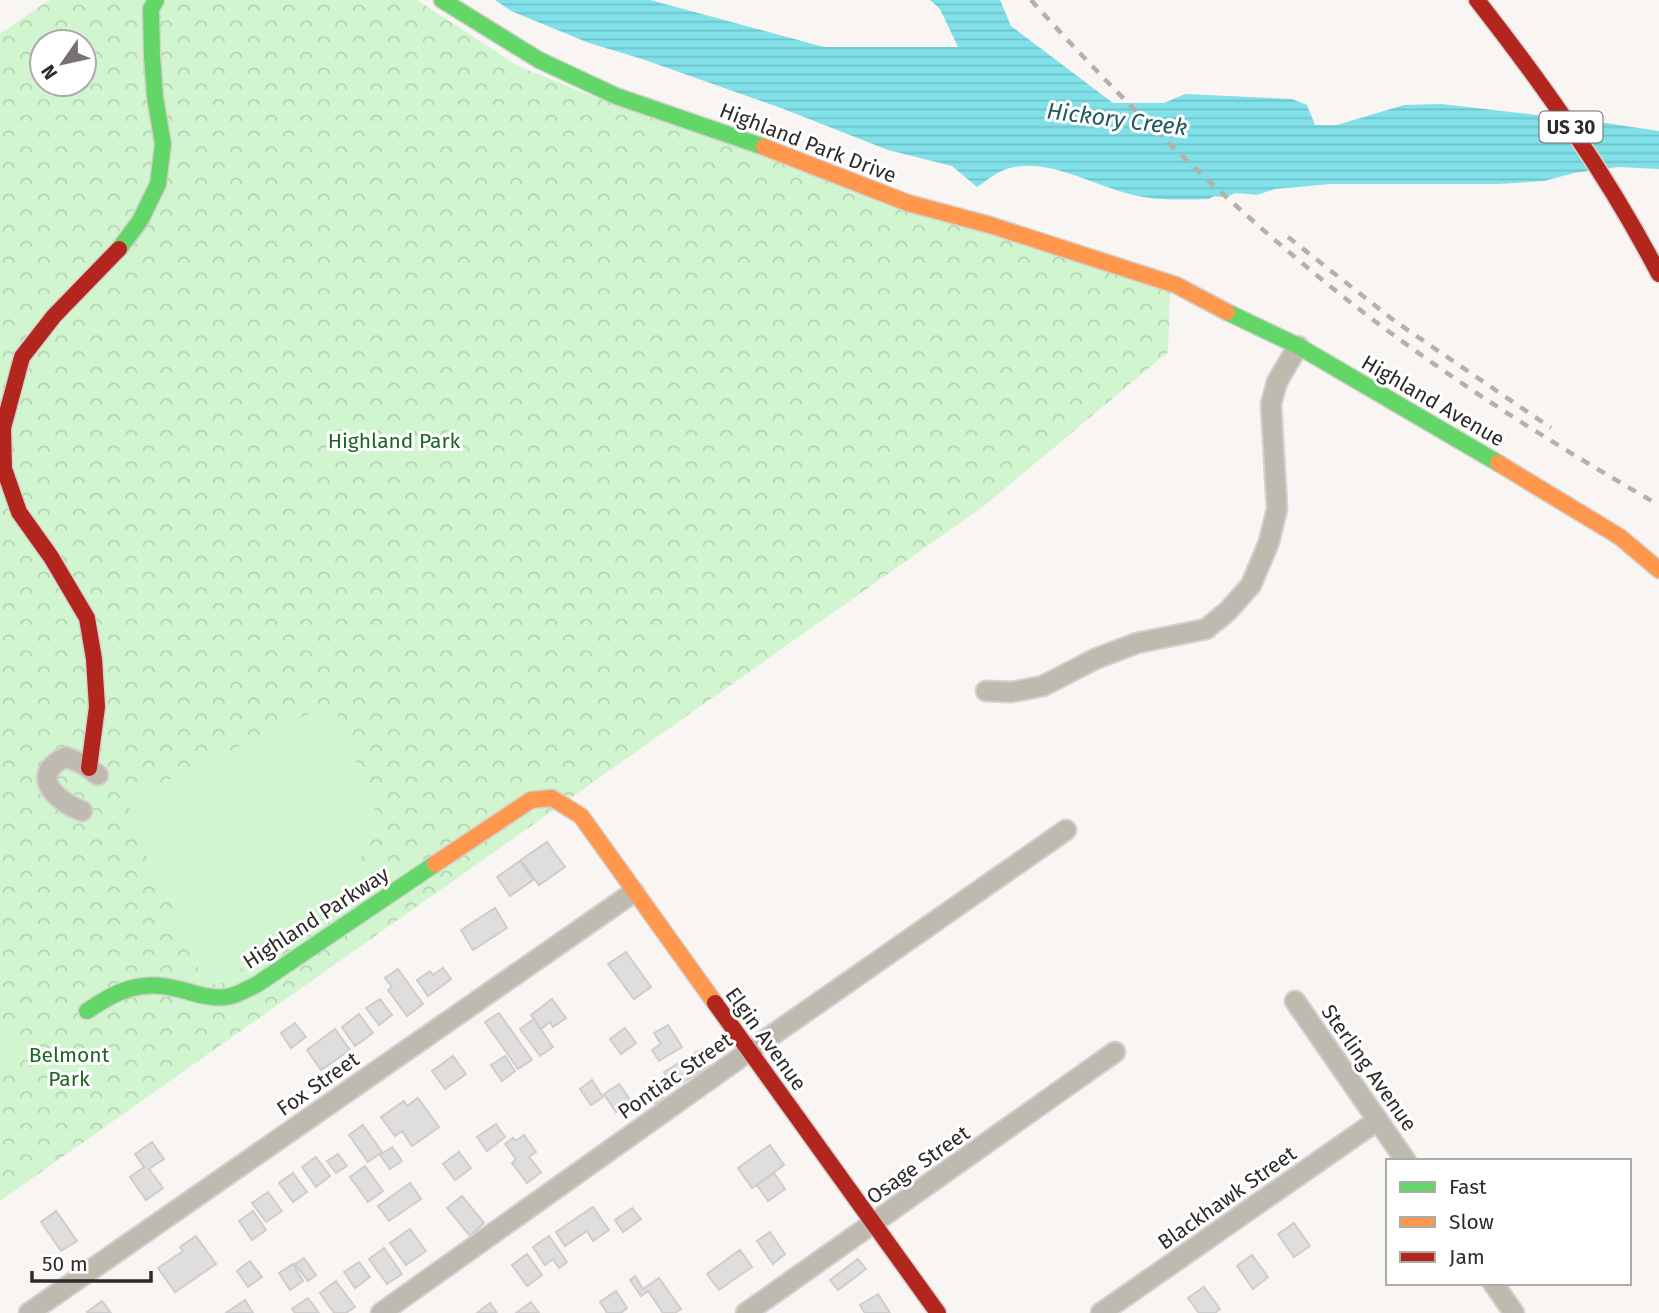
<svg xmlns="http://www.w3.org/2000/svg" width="1659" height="1313" font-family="'Fira Sans',sans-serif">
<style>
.forest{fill:url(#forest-crowns);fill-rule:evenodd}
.pitch{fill:#d1f6cf}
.water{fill:url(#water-rules)}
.building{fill:#e0dddd;stroke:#cfcccc;stroke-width:2}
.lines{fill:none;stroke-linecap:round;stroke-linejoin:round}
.street-casing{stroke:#d4d1d0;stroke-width:23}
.fast-casing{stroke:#d4d1d0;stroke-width:19}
.slow-casing{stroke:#d4d1d0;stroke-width:19}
.jam-casing{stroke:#d4d1d0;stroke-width:19}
.street{stroke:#bfbaaf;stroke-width:19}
.fast{stroke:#63d668;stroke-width:16}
.slow{stroke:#ff974d;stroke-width:16}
.jam{stroke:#b3261e;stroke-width:16}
.rail{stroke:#b4b0aa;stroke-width:4.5;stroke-dasharray:9 9;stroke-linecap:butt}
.labels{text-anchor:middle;stroke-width:6;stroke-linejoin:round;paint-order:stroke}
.shield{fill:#fff;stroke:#6d6b6b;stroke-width:2}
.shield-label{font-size:19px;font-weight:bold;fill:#2e2c2b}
.street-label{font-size:21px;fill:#2e2c2b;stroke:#fff}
.park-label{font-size:21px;fill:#1f6526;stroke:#fff}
.water-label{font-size:23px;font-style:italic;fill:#205a5f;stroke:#fff}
</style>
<defs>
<pattern id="forest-crowns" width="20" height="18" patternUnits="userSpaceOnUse" patternTransform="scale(1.75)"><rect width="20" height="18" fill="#d1f6cf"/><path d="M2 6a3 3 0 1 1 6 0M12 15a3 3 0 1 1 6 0" fill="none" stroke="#b4d3b2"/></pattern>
<pattern id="water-rules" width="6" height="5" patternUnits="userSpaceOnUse" patternTransform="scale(1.75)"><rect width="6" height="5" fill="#81e1e9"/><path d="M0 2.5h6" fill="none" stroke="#70c1c8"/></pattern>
</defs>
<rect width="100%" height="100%" fill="#f9f5f3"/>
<!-- forest -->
<path class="forest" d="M49,0H417L518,66L619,107L1170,290L1168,352L984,506L0,1201V34ZM42,42H84V84H42Z"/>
<!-- pitch -->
<path class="pitch" d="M332,703L375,806L371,843L310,927L277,951L270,948C262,954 247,960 242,968C231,982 226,984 208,985L168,914L174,906L127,819L133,796Z
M0,1019L20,1049L16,1064L0,1075Z"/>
<!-- water -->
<path class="water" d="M495,0H650L824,47H958L940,9L930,0H1000L1011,26L1113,103H1164L1185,94L1292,99L1307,105L1315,125H1337L1404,105L1441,104L1606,123L1659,131V169L1618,167L1574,173L1544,181L1498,184H1331L1275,189L1257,195L1236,193L1225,197L1214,196L1209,199C1179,200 1148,201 1119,191C1085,181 1041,156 1004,170C995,173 985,182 977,187L952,166L888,150L781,108L642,59L589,43L511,11Z"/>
<!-- building -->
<path class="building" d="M547,842L565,867L539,885L521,860Z
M520,861L533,880L510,896L497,877Z
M495,908L507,928L473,950L461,930Z
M626,952L651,987L634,999L608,964Z
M443,968L451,979L428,996L417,980L430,971L433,975Z
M398,969L423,1004L407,1016L388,990L392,987L385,978Z
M380,999L392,1015L379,1025L366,1008Z
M552,999L566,1018L553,1027L550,1022L541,1029L531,1015Z
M499,1013L532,1060L518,1069L485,1022Z
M359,1014L373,1033L355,1046L342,1027Z
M534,1019L553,1047L540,1056L520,1029Z
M295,1023L306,1037L291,1048L281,1033Z
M668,1025L682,1047L659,1061L652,1050L661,1044L654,1033Z
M625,1028L636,1043L621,1054L610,1039Z
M335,1029L350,1050L321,1070L307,1050Z
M698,1051L709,1067L674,1087L664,1072Z
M453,1056L466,1074L445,1089L432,1071Z
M505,1056L515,1071L502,1081L491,1065Z
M592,1080L603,1097L591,1105L580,1089Z
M655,1083L664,1098L655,1104L645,1089Z
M619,1084L631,1101L616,1112L604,1094Z
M418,1098L439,1127L412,1146L402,1131L395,1136L381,1117L404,1101L407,1106Z
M496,1124L505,1137L487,1151L477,1137Z
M363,1125L382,1152L368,1162L349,1135Z
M524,1135L536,1152L529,1157L541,1172L527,1183L512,1163L516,1159L505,1144L513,1138L516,1141Z
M152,1142L164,1159L149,1169L163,1188L146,1200L130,1177L144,1167L135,1154Z
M770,1145L784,1165L752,1188L738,1168Z
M392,1147L402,1161L390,1169L380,1155Z
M459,1152L471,1168L455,1180L443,1164Z
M338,1154L347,1166L336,1173L327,1161Z
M316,1157L330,1176L316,1187L302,1167Z
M365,1166L383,1191L368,1202L350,1177Z
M293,1173L307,1192L293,1202L279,1183Z
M774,1173L785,1189L768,1201L757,1185Z
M410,1183L421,1199L389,1221L378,1206Z
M268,1192L282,1211L266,1222L252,1203Z
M462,1196L484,1223L470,1236L447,1208Z
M593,1207L609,1230L593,1241L587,1231L565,1246L556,1232Z
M632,1208L641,1219L623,1232L615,1220Z
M56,1211L77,1241L61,1251L41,1222Z
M253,1211L266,1230L252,1240L239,1221Z
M1294,1223L1310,1246L1294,1257L1278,1234Z
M410,1229L426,1251L406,1265L390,1243Z
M770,1232L785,1254L773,1264L757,1241Z
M196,1236L216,1264L175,1292L158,1268L183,1251L180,1247Z
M549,1236L567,1262L559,1268L553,1259L545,1265L533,1247Z
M384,1248L402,1274L387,1284L369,1259Z
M740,1250L752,1267L719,1290L707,1274Z
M527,1254L542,1275L527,1286L512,1265Z
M1252,1255L1268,1277L1253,1289L1237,1266Z
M304,1258L316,1275L308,1281L295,1264Z
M858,1259L866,1269L838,1290L830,1280Z
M250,1261L262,1277L248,1287L237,1271Z
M359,1262L370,1277L355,1288L344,1272Z
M293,1264L303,1281L290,1290L279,1273Z
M635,1276L643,1289L659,1278L681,1309L675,1313H663L648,1291L641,1296L630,1280Z
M336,1281L355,1307L346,1313H334L320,1293Z
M1204,1287L1220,1309L1215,1313H1199L1188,1298Z
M616,1291L627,1308L621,1313H607L600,1302Z
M878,1294L890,1313H865L860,1305Z
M308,1298L319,1313H295L292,1309Z
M245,1300L253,1313H226Z
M102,1301L111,1313H88L87,1312Z
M531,1302L539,1313H516Z
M490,1303L497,1313H477Z"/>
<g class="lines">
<!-- street casing -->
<g class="street-casing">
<path id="street" d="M986,691L1012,692L1043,686L1095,659L1137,643L1206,629L1228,611L1251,585L1269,542L1277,509L1271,404L1277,382L1298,346
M82,811C55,801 28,774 66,757L83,764L98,775
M1295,1001L1406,1161
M1493,1283L1514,1313
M29,1313L634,892
M381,1313L748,1052L1066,830
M746,1313L1115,1052
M1101,1313L1378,1120"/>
</g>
<!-- fast casing -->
<g class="fast-casing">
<path id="fast" d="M442,0L539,60L616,96L764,147
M119,249L140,221L158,184L163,144L155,97L152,56L151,9L156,0
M1227,312L1298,346L1498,463
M87,1011C116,991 141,979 178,989C195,993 208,999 226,997C236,996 247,989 256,985L435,864"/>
</g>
<!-- slow casing -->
<g class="slow-casing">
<path id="slow" d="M764,147L908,203L990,225L1176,285L1227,312
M1498,463L1620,537L1659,570
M435,864L531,800L552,798L581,816L715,1003"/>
</g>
<!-- jam casing -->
<g class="jam-casing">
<path id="jam" d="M1477,0C1545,87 1608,176 1659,274
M89,768L97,707L94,659L87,618L51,557L19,512L4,469L3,428L22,357L54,316L119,249
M715,1003L938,1313"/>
</g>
<!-- street -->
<use href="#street" class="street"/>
<!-- fast -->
<use href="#fast" class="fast"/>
<!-- slow -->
<use href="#slow" class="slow"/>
<!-- jam -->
<use href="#jam" class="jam"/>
<!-- rail -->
<path class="rail" d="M1031,0C1126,106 1230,206 1341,295C1441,374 1549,442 1659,505
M1288,237L1396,322L1551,428"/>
</g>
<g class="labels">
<!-- shield labels -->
<rect class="shield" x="1539.5" y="111.5" width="63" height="31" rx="5"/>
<g class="shield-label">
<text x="1571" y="134">US 30</text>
</g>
<!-- street labels -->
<g class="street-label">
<text transform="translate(808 143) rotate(21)" y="7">Highland Park Drive</text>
<text transform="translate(1433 401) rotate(30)" y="7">Highland Avenue</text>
<text transform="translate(316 918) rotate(-33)" y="7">Highland Parkway</text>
<text transform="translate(766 1039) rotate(54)" y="7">Elgin Avenue</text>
<text transform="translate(1369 1068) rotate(55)" y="7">Sterling Avenue</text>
<text transform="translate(675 1076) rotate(-35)" y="7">Pontiac Street</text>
<text transform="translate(318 1084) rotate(-35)" y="7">Fox Street</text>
<text transform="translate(918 1165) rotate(-35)" y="7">Osage Street</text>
<text transform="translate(1227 1198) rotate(-35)" y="7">Blackhawk Street</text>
</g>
<!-- park labels -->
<g class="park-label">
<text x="394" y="448">Highland Park</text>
<text x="69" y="1062">Belmont<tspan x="69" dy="24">Park</tspan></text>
</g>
<!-- water labels -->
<g class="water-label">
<text transform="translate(1117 119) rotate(7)" y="8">Hickory Creek</text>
</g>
</g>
<!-- legend -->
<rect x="1386" y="1159" width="245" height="126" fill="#ffffff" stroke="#ababaa" stroke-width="2"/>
<rect x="1400" y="1182" width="35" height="10" fill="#63d668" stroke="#ababaa" stroke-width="2"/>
<text x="1449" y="1194" font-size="21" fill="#2e2c2b">Fast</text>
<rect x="1400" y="1217" width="35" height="10" fill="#ff974d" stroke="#ababaa" stroke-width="2"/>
<text x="1449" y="1229" font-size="21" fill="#2e2c2b">Slow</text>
<rect x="1400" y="1252" width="35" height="10" fill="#b3261e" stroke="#ababaa" stroke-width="2"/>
<text x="1449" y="1264" font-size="21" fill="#2e2c2b">Jam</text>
<!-- north arrow -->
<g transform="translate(63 63) rotate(236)"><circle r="33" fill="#ffffff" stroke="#ababaa" stroke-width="2"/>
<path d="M0-5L12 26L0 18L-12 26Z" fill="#757271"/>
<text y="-10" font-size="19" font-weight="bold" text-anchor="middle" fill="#2e2c2b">N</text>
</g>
<!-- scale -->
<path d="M32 1271v10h119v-10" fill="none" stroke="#2e2c2b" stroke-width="3.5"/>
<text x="42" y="1271" font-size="21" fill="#2e2c2b" stroke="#ffffff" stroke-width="5" paint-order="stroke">50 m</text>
</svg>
